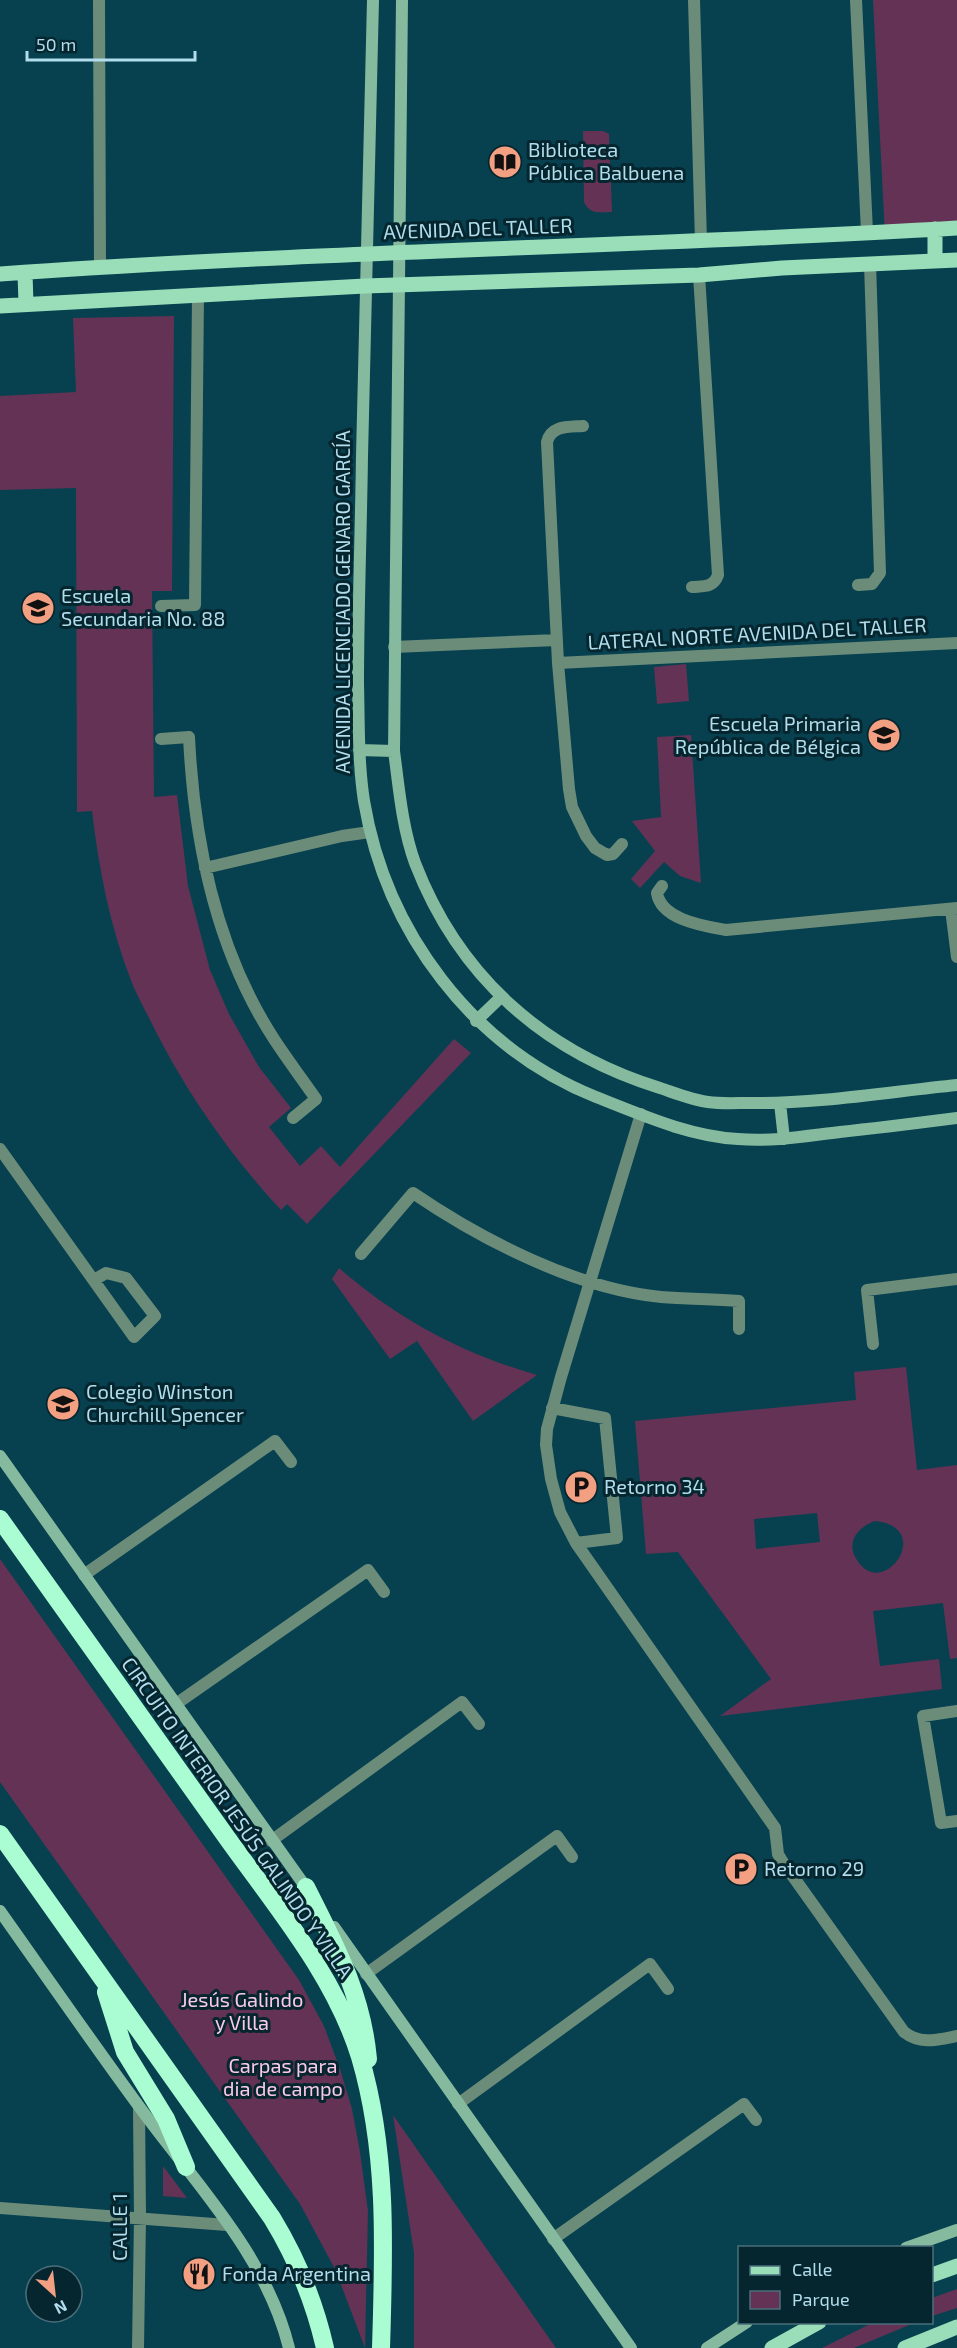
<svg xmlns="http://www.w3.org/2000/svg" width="957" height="2348" font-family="'Exo 2',sans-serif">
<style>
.green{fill:#643254;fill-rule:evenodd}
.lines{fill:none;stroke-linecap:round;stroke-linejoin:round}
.street{stroke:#6c8c7a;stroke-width:12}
.secondary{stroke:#86ba9e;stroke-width:12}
.primary{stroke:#99ddb9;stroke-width:15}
.highway{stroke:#aafdd2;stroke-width:18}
.labels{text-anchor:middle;stroke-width:6;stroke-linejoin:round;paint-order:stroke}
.poi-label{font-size:20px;fill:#b1ddec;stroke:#06262f;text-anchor:start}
.street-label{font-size:20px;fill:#b1ddec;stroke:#06262f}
.park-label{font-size:20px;fill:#fccae9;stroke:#06262f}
</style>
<rect width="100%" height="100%" fill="#074150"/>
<!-- green -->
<path class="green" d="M873,0H957V233L885,236Z
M583,131H603L609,134L612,212C600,212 590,215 584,202Z
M174,316L172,591H152L154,797L177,795L188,886L210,970L229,1014L259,1067L291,1108L269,1127L300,1166L321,1146L340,1167L454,1039L471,1053L307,1224L287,1204L281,1210C230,1155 188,1095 154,1028C147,1013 138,998 132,983C110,927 99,870 92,811L77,812L76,488L0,490V396L76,392L73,318Z
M686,664L689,701L657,704L654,667Z
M691,735L701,883L680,876L664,862L640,888L631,879L655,851L632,821L661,817L657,737Z
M339,1268C399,1320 461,1353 537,1375L473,1421L417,1341L390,1359L332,1279Z
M906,1367L917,1470L957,1465V1658L950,1659L943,1603L873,1611L880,1666L939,1659L942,1689L720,1716L771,1679L678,1552L646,1554L635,1421L856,1400L854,1372ZM817,1513L820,1542L756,1549L754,1519ZM875,1521C936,1527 883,1602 857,1560C845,1542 858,1527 875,1521Z
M0,1559L299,1980L324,2026L340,2069L352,2109L360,2152L368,2211L365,2348L335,2269L300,2204L0,1782Z
M393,2115L556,2348H414V2253Z
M163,2166L187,2198L163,2196Z
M957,2289V2308L932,2316V2298Z
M872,2323H914L854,2348H822Z"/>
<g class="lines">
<!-- street -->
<path class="street" d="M99,0L100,268
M694,0L701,241
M856,0L867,232
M583,426C569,427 551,425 547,442L558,663L569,789L572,807L586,836L595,848L607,855L613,854L622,844
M858,585L872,584L880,573L870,263
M692,587C704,586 713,588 718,575L699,275
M161,606L195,605L198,294
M394,647L557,640
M558,663L957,643
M161,739L189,737C194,842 216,950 274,1039C287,1059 302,1079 316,1099L293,1118
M205,868L342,836L370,832
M662,886L657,893C661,920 705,926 726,930L957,908
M951,909L957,957
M641,1114L561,1377L547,1429L546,1445L551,1479L560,1512L576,1543L775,1828L778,1854L782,1861L904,2032C921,2045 937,2040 957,2036
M0,1149L134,1337L155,1316L126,1278L106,1273L94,1280
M361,1254L413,1193C482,1240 577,1289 661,1297C687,1299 713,1299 739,1301V1329
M873,1344L867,1290L957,1279
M552,1408L605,1418L617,1538L576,1543
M84,1575L275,1441L291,1462
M176,1704L368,1570L384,1592
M957,1711L923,1716L941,1823L957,1821
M271,1841L462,1702L479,1724
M366,1974L557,1836L572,1857
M458,2104L650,1964L668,1989
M0,2208L227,2225
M553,2239L744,2104L756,2120
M138,2348L140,2218L139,2107"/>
<!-- secondary -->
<path class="secondary" d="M373,0C369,152 365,304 362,456C361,532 358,608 358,684C359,723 358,762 364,801C386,932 472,1047 596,1097C642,1115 688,1136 738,1139C772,1142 806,1136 840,1132C879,1128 918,1123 957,1118
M402,0L394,751C399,788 402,827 415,863C459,977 544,1052 660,1088C675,1093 692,1100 708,1102C721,1104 736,1103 749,1103C818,1104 888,1092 957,1085
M359,750L394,751
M476,1021L501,997
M780,1103L784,1139
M0,1456L310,1893
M0,1911C46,1976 91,2041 138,2105C193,2181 266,2254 289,2348
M334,1927L631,2348
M906,2248L957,2230
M707,2348L747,2322"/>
<!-- primary -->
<path class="primary" d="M935,229V261
M25,273L26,304
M0,274C319,251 638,247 957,228
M0,306L365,286L699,275L782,268L957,260
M932,2275L957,2266
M772,2348L819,2322
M905,2348L957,2327"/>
<!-- highway -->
<path class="highway" d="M0,1519C75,1624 150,1730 225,1835C274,1904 335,1975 360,2057C388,2152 384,2250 381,2348
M0,1834L272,2218C297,2259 314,2300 325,2348
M306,1887C335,1945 362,1993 368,2059
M106,1992L125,2052L166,2119L186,2167"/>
</g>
<!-- icons -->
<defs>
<g id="library-disc" transform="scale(1.725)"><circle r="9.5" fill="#f3a082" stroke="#06262f"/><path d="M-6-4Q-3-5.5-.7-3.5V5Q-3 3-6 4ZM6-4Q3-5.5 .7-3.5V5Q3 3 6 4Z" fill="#111"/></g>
<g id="school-disc" transform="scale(1.725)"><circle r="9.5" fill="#f3a082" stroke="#06262f"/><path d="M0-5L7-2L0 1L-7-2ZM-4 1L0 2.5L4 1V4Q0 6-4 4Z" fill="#111"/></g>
<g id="parking-disc" transform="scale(1.725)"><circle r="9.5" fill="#f3a082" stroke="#06262f"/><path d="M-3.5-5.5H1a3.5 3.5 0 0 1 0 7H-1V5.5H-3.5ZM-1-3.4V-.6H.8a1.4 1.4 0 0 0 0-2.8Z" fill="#111"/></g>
<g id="restaurant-disc" transform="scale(1.725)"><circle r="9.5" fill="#f3a082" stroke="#06262f"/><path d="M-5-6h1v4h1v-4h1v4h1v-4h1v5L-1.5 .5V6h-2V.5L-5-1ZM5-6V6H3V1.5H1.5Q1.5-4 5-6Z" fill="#111"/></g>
</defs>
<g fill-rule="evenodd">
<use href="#library-disc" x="505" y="162"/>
<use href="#school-disc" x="38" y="608"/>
<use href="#school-disc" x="884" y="735"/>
<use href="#school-disc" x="63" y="1404"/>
<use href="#parking-disc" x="581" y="1487"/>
<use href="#parking-disc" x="741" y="1869"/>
<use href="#restaurant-disc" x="199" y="2274"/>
</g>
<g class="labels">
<!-- poi labels -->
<g class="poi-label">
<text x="528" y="157">Biblioteca<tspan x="528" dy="23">Pública Balbuena</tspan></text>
<text x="61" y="603">Escuela<tspan x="61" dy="23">Secundaria No. 88</tspan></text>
<text x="861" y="731" text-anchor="end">Escuela Primaria<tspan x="861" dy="23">República de Bélgica</tspan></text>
<text x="86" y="1399">Colegio Winston<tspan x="86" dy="23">Churchill Spencer</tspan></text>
<text x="604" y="1494">Retorno 34</text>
<text x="764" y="1876">Retorno 29</text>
<text x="222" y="2281">Fonda Argentina</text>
</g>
<!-- street labels -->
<g class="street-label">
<text transform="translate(478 229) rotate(-2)" y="7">AVENIDA DEL TALLER</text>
<text transform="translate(343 602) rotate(-90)" y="7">AVENIDA LICENCIADO GENARO GARCÍA</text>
<text transform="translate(757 634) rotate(-3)" y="7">LATERAL NORTE AVENIDA DEL TALLER</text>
<text transform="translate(237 1818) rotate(55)" y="7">CIRCUITO INTERIOR JESÚS GALINDO Y VILLA</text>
<text transform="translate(120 2227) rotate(-90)" y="7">CALLE 1</text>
</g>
<!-- park labels -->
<g class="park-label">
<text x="242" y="2007">Jesús Galindo<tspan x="242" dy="23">y Villa</tspan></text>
<text x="283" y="2073">Carpas para<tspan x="283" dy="23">dia de campo</tspan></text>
</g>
</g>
<!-- legend -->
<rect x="738" y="2246" width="195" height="78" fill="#06262f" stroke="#4a6f7b" stroke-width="1.5"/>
<rect x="750" y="2266" width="30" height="9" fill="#99ddb9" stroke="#4a6f7b" stroke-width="1.5"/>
<text x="792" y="2276" font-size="18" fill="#b1ddec">Calle</text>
<rect x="750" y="2291" width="30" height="18" fill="#643254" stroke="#4a6f7b" stroke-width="1.5"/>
<text x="792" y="2306" font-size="18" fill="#b1ddec">Parque</text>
<!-- north arrow -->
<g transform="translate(54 2294) rotate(153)"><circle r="28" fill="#06262f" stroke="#4a6f7b" stroke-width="1.5"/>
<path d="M0-4.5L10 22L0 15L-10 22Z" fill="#f3a082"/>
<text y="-9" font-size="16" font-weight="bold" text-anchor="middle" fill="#b1ddec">N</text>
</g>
<!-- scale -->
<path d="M27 51v9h168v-9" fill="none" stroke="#b1ddec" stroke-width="3"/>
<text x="36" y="51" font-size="18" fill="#b1ddec" stroke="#06262f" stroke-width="4.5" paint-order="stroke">50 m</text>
</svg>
